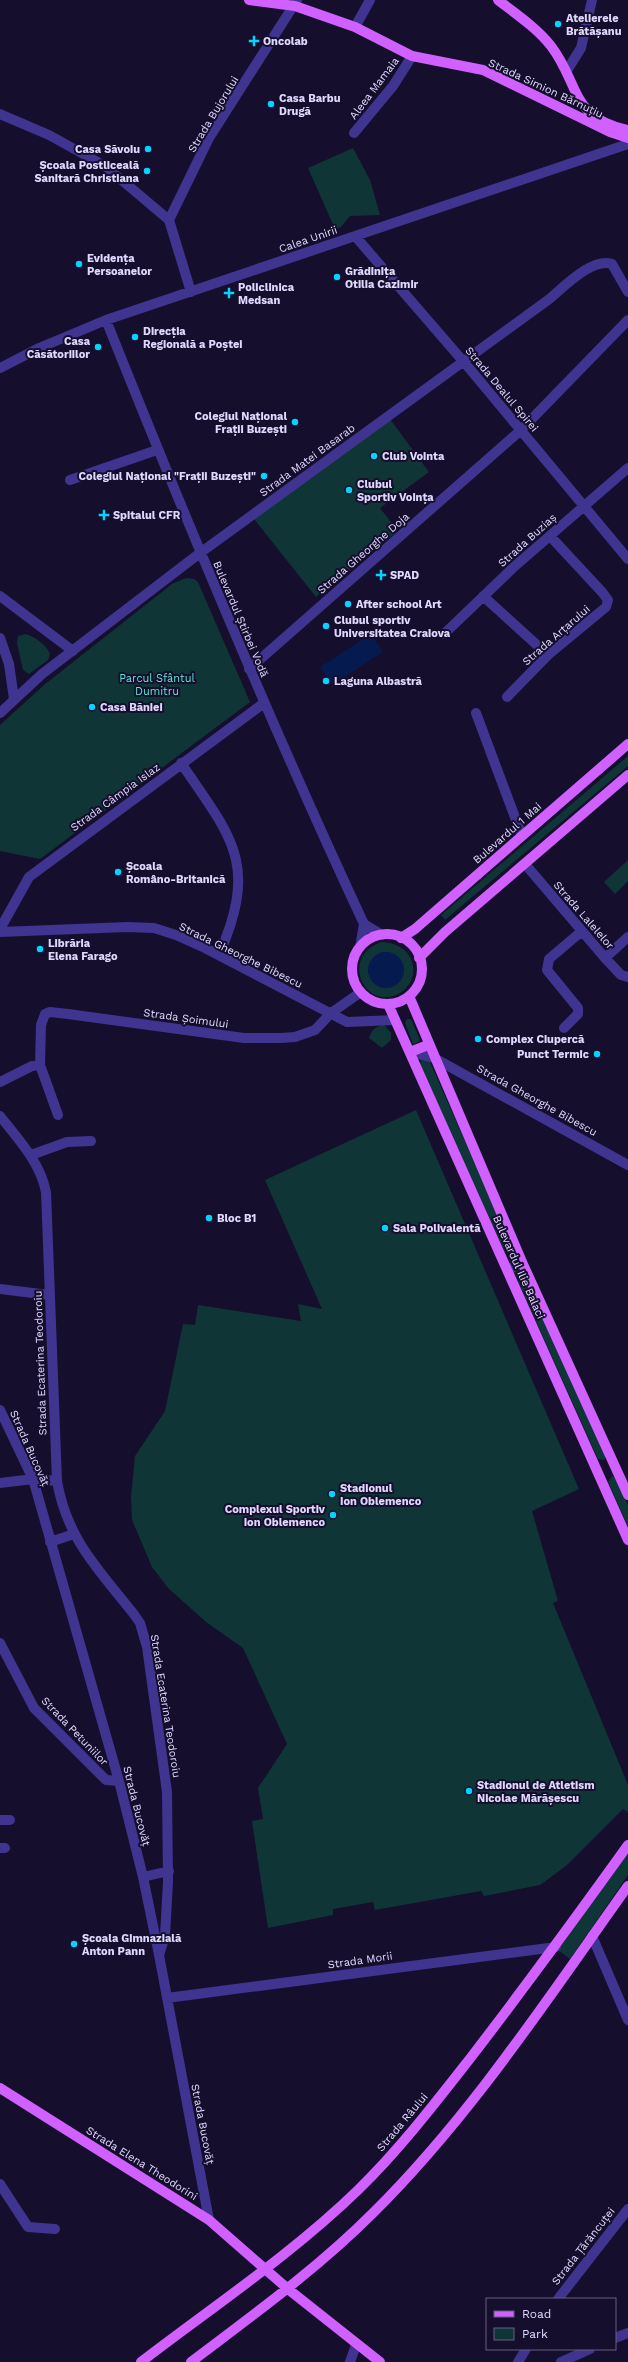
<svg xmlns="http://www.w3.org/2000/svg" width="628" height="2362" font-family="'Work Sans',sans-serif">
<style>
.green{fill:#103537;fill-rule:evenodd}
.water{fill:#051a4e}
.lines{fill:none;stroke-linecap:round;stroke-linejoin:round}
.minor{stroke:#3f348f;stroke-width:10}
.major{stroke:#d060ff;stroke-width:10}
.poi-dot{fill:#05d3ff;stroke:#150e2c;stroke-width:1.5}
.labels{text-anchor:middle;stroke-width:4;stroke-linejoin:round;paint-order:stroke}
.poi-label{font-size:11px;font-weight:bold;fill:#e0d9ff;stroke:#150e2c;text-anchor:start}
.street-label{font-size:11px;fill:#e0d9ff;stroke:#150e2c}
.park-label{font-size:11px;fill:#58ecd2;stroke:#150e2c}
</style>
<rect width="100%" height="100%" fill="#150e2c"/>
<!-- green -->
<path class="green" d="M353,148L370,180L380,215L350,216L341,227L335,229L308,168Z
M390,419L429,472L380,508L398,531L316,597L254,519Z
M186,578L194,579L198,582L250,702L40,859L0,851V725L44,685L172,584Z
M25,634C34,636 47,645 50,654L48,660L29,674L23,670L17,643L18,636Z
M628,756V766L445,920L441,915Z
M628,860V881L615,894L604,882Z
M382,942C401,943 416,955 413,975C411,983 406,990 398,994C364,1011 339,956 382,942ZM384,952L390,953L378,986L373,982L368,972L379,954Z
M407,1019H411L420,1040L417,1043L413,1044L405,1023Z
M384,1025L391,1033V1040L382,1048L369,1038C372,1029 375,1027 384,1025Z
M422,1058L429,1060L513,1249L510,1253H506L503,1248L420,1064Z
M416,1110L579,1489L532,1511L558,1601L553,1603L628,1785V1812L623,1809L566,1866L540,1885L484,1896L481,1891L375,1910L373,1902L333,1909V1915L268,1928L252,1821L263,1819L258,1788L287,1744L243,1648L206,1622L168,1588L152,1567L132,1520L131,1496L135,1456L165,1411L183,1324L195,1325L198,1305L301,1321L298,1304L322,1309L265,1180Z
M518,1264L606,1457L604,1460L598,1459L513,1270Z
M612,1476L616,1478L628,1505V1526L608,1482Z
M628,1853V1875L570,1959L558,1950Z"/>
<!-- water -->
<path class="water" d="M371,634L383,652L332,685L320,667Z
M368 970a18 18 0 1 1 36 0a18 18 0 1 1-36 0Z"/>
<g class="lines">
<!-- minor -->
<path class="minor" d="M355,27L370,0
M566,72L581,48L592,0
M0,114L49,135L105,166L169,220
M354,133L393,86L412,56
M355,236L469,368L628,559
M191,292L169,220L209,138L297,0
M106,320C187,523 271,725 364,924L360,947
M0,368L39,348L106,320L628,144
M70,480L157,450
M0,596L73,651
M483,596L548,655
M444,634L515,566L628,468
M0,638L9,664L14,699
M249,669L521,430L628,320
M507,697L548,655L606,607L608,600L602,592L550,536
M0,713L42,674L200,553L548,300C563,288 592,257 612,264L628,292
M476,713L522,836
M181,763C232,838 259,863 219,955
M525,864L605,958L621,975L628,977
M364,924L382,935
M0,929L29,877L264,703
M0,932L127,927L154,928L176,935L205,948L347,1022L395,1020
M605,958L628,937
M564,1028L578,1014V1008L547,970L549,959L582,931
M410,1052L434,1058L628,1165
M0,1082L32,1066L40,1065
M58,1115L40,1065L41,1025L45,1014L50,1012L68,1014L244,1038H281L295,1037L315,1030L331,1013L361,992
M0,1116C19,1140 40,1162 46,1192L57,1481C67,1539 98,1569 133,1613L140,1623L147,1647L167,1792L168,1881L165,1936L159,1955
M31,1155L67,1142L91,1141
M508,1270L522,1262
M0,1289L49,1295
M0,1410L33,1479L119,1781L143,1877L159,1955L209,2220
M0,1483L33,1479L57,1481
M50,1542L74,1534
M0,1643L34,1708L106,1780L119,1781
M0,1820H10
M0,1848H5
M143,1877L169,1871
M592,1936L628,2020
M167,1998L556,1947
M0,2184L28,2227L55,2229
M558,2299L628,2209
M615,2338L628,2333
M350,2362L356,2345
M518,2362L526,2349
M561,2362L590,2349"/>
<!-- major -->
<path class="major" d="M249,0L295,6L355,27L412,56L483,70L610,132L628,138
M498,0C516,14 537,28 551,46C580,84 570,118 628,130
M352 969a35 35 0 1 1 70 0a35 35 0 1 1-70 0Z
M401,938L415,929L628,744
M419,958L445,932L628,775
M409,996L522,1262L628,1495
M388,1004L628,1540
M410,1052L428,1045
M0,2088L209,2220L288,2289L380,2362
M141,2362C214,2306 292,2254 358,2190C400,2149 436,2102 472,2056C525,1987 577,1916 628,1845
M191,2362C253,2315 317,2269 373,2213C471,2116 548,1998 628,1886"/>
</g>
<!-- markers -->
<g class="poi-dot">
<circle cx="558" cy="24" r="4"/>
<path d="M252 35h4v4h4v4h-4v4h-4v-4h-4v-4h4z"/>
<circle cx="271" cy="104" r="4"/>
<circle cx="148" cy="149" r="4"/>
<circle cx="147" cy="171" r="4"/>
<circle cx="79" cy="264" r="4"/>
<circle cx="337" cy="277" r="4"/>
<path d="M227 287h4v4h4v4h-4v4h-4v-4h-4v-4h4z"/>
<circle cx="135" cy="337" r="4"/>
<circle cx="98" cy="347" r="4"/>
<circle cx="295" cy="422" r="4"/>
<circle cx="374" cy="456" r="4"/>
<circle cx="264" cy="476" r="4"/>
<circle cx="349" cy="490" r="4"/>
<path d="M102 509h4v4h4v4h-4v4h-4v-4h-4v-4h4z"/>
<path d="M379 569h4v4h4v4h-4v4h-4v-4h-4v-4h4z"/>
<circle cx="348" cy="604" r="4"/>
<circle cx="326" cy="626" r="4"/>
<circle cx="326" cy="681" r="4"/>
<circle cx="92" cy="707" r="4"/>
<circle cx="118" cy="872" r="4"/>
<circle cx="40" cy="949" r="4"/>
<circle cx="478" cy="1039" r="4"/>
<circle cx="597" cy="1054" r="4"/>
<circle cx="209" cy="1218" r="4"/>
<circle cx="385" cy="1228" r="4"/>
<circle cx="332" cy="1494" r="4"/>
<circle cx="333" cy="1515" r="4"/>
<circle cx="469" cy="1791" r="4"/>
<circle cx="74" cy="1944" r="4"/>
</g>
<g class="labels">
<!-- poi labels -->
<g class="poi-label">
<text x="566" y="22">Atelierele<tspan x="566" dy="13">Brătășanu</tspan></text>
<text x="263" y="45">Oncolab</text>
<text x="279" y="102">Casa Barbu<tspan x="279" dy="13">Drugă</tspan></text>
<text x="140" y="153" text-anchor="end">Casa Săvoiu</text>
<text x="139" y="169" text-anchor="end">Școala Postliceală<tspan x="139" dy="13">Sanitară Christiana</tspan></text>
<text x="87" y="262">Evidența<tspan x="87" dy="13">Persoanelor</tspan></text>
<text x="345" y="275">Grădinița<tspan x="345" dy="13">Otilia Cazimir</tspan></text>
<text x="238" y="291">Policlinica<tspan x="238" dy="13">Medsan</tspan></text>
<text x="143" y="335">Direcția<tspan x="143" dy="13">Regională a Poștei</tspan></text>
<text x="90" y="345" text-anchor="end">Casa<tspan x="90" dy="13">Căsătoriilor</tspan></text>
<text x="287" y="420" text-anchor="end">Colegiul Național<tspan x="287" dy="13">Frații Buzești</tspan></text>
<text x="382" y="460">Club Vointa</text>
<text x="256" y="480" text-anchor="end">Colegiul Național "Frații Buzești"</text>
<text x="357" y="488">Clubul<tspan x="357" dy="13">Sportiv Voința</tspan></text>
<text x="113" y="519">Spitalul CFR</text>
<text x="390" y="579">SPAD</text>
<text x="356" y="608">After school Art</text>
<text x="334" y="624">Clubul sportiv<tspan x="334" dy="13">Universitatea Craiova</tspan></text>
<text x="334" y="685">Laguna Albastră</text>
<text x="100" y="711">Casa Băniei</text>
<text x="126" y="870">Școala<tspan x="126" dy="13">Româno-Britanică</tspan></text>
<text x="48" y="947">Librăria<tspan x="48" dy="13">Elena Farago</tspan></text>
<text x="486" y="1043">Complex Ciupercă</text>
<text x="589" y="1058" text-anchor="end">Punct Termic</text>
<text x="217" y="1222">Bloc B1</text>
<text x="393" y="1232">Sala Polivalentă</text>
<text x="340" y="1492">Stadionul<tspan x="340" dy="13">Ion Oblemenco</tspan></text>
<text x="325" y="1513" text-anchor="end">Complexul Sportiv<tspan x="325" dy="13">Ion Oblemenco</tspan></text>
<text x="477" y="1789">Stadionul de Atletism<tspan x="477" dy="13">Nicolae Mărășescu</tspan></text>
<text x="82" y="1942">Școala Gimnazială<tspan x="82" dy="13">Anton Pann</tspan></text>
</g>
<!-- street labels -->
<g class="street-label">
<text transform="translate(374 88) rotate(-53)" y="4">Aleea Mamaia</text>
<text transform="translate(546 88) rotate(25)" y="4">Strada Simion Bărnuțiu</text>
<text transform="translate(213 114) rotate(-59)" y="4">Strada Bujorului</text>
<text transform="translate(308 239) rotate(-19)" y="4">Calea Unirii</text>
<text transform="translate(502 389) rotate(50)" y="4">Strada Dealul Spirei</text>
<text transform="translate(307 460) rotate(-36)" y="4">Strada Matei Basarab</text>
<text transform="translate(527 540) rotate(-42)" y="4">Strada Buziaș</text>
<text transform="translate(363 553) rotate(-41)" y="4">Strada Gheorghe Doja</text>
<text transform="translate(241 619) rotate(67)" y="4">Bulevardul Știrbei Vodă</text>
<text transform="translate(556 635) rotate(-41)" y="4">Strada Arțarului</text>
<text transform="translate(115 797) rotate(-36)" y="4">Strada Câmpia Islaz</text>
<text transform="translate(507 833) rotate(-41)" y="4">Bulevardul 1 Mai</text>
<text transform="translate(584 915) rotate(49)" y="4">Strada Lalelelor</text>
<text transform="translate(241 955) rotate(26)" y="4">Strada Gheorghe Bibescu</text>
<text transform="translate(186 1018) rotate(8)" y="4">Strada Șoimului</text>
<text transform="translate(537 1100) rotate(29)" y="4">Strada Gheorghe Bibescu</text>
<text transform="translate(519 1267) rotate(66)" y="4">Bulevardul Ilie Balaci</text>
<text transform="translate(40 1363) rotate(-92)" y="4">Strada Ecaterina Teodoroiu</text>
<text transform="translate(30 1448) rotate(66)" y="4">Strada Bucovăț</text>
<text transform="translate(166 1706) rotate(81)" y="4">Strada Ecaterina Teodoroiu</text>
<text transform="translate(75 1731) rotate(46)" y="4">Strada Petuniilor</text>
<text transform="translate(137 1806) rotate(76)" y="4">Strada Bucovăț</text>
<text transform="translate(360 1960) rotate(-8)" y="4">Strada Morii</text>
<text transform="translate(402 2122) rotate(-50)" y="4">Strada Râului</text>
<text transform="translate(203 2124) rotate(79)" y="4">Strada Bucovăț</text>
<text transform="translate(142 2163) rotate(32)" y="4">Strada Elena Theodorini</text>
<text transform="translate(583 2246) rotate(-52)" y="4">Strada Țărăncuței</text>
</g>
<!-- park labels -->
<g class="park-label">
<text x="157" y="682">Parcul Sfântul<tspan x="157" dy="13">Dumitru</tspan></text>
</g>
</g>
<!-- legend -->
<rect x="486" y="2298" width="130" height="52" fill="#150e2c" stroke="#665f80"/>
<rect x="494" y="2311" width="20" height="6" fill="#d060ff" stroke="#665f80"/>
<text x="522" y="2318" font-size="12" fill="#e0d9ff">Road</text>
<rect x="494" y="2328" width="20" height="12" fill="#103537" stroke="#665f80"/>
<text x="522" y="2338" font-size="12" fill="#e0d9ff">Park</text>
</svg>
